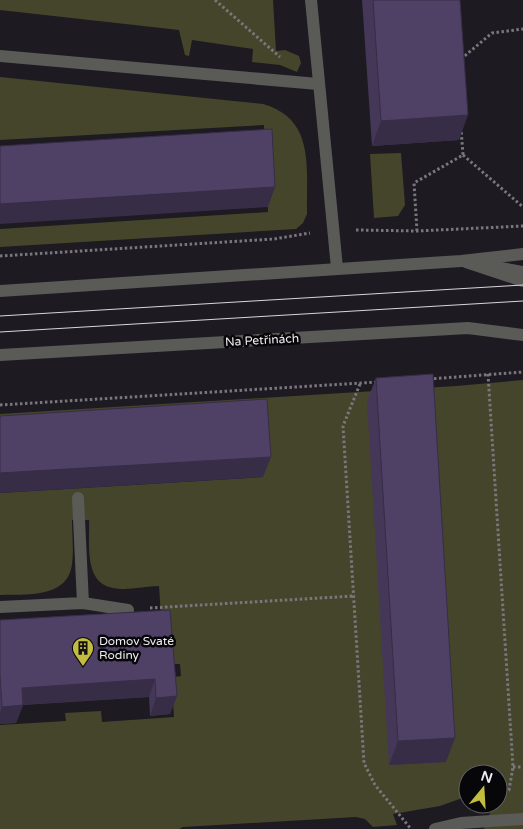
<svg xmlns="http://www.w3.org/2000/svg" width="523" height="829" font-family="'Varela Round',sans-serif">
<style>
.green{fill:#45452c}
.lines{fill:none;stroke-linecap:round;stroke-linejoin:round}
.path{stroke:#79777d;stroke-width:3;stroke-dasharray:2.5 2.5;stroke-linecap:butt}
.service{stroke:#5a5a56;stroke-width:12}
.minor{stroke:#5a5a56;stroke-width:12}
.tram{stroke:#d8d6db;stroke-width:1}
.wall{fill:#443757}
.shaded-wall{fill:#372d47}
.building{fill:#4f4065;stroke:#372d47}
.labels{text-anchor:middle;stroke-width:5;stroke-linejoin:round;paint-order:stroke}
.street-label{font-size:12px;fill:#efedf2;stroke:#070608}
.poi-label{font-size:12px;fill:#efedf2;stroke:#070608;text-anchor:start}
</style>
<rect width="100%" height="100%" fill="#1d1a21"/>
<!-- green -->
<path class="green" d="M0,0H273L276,51L285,50L299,56L301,63L297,72L280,65L252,62L253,49L192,40L189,56L185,55L179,30L0,10Z
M0,77L263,104C316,119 306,169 307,214L303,223L296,229L0,247V229L268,212L264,125L0,140Z
M401,153L405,205L398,216L374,218L370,154Z
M523,380V829H484L493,804H498V791L502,780L498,782V774H468V796L440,806L393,814L397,825L373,827L365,819L356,817L183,827L179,829H0V725L66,721L65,713L101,711L102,722L174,717L172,688L174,677L181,676L180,664H174L172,633L161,617L159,586C145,586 127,591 113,588C83,583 90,542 89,520H72C72,534 74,550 72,564C68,599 25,594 0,595V493L263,477L0,436V414L456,386Z"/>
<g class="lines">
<!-- path -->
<path class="path" d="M215,0L280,57
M461,59L492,33L523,29
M463,155L523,207
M356,230L417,231L523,226
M417,231L414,183L463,155L461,128
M0,256L274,239L310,233
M488,374L513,767L509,790L498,795
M429,379L523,372
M360,384L343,426L364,763L375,785L411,829
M0,405L378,382
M150,608L354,596
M513,767H523"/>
<!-- service -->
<path class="service" d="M489,266L523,272"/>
<!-- minor -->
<path class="minor" d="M311,0L337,268
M0,56L318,84
M466,262L523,281
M0,291L461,261L523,254
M0,355L468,328L523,335
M78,498L83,603
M0,607L83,603L128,610
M435,829L461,823L523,819"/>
<!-- tram -->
<path class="tram" d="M0,316L523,285
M0,332L523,301"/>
</g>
<!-- wall -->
<path class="wall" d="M362,0H460L459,140L372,146Z
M376,378L446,762L389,765L367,401Z
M170,610L177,696L170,714L150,716L149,697L23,705L16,723L0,724V620Z"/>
<!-- shaded-wall -->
<path class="shaded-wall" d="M468,115L459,140L372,146L381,121Z
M275,187L268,207L0,224V204Z
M271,457L263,477L0,493V473Z
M155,679L149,697L15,705L22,688Z
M177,696L170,714L150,716L156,698Z
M23,705L16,723L0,724V714L2,707Z
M455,738L446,762L389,765L398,741Z"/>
<!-- building -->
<path class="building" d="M373,0H460L468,115L381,121Z
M272,129L275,187L0,204V146Z
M433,374L455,738L398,741L376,378Z
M267,399L271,457L0,473V416Z
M170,610L177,696L156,698L155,679L22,688L23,705L2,707L0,674V620Z"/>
<!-- icons -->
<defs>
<g id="building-pin" transform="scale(1.125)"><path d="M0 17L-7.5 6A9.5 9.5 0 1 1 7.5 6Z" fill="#c2bd3f" stroke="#070608"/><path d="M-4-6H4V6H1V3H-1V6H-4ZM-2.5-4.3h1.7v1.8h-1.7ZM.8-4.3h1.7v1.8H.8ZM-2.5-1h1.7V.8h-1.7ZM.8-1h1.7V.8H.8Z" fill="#111"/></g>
</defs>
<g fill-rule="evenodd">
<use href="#building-pin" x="83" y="648"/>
</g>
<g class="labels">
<!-- street labels -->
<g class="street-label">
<text transform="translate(262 340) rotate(-3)" y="4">Na Petřinách</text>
</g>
<!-- poi labels -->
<g class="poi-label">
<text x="99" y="645">Domov Svaté<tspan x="99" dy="14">Rodiny</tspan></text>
</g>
</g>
<!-- north arrow -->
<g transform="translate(483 789) rotate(18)"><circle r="24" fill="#070608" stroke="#646266"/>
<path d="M0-4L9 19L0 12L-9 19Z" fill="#c2bd3f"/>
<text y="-8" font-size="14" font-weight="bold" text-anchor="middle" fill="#efedf2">N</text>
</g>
</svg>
